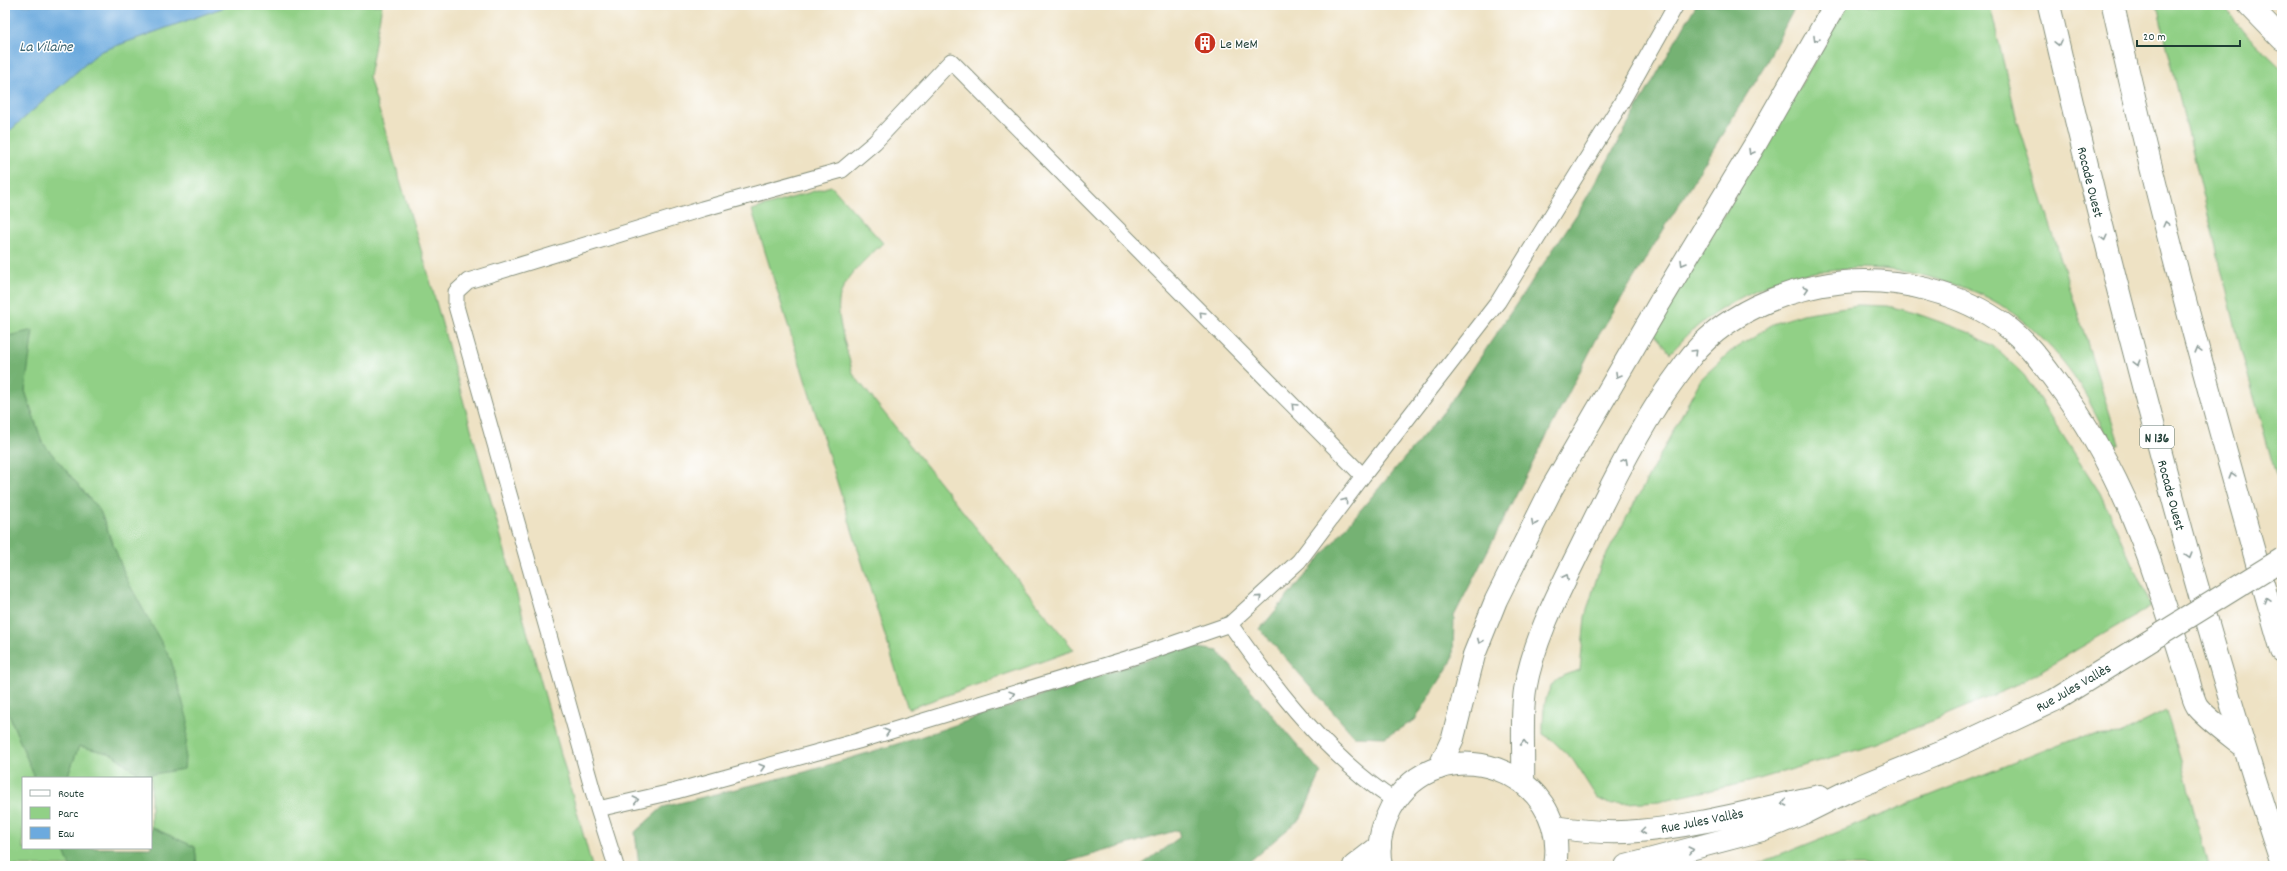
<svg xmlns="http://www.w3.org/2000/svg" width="2287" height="871" font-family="Dekko,sans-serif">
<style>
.green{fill:#91d086;stroke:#58865d}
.forest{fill:#74b273;stroke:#4a7854}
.water{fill:#6caade;stroke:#467489}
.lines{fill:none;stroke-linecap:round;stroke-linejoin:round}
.service-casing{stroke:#86907c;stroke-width:17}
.tertiary-casing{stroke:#86907c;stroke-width:24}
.secondary-casing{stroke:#86907c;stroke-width:24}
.trunk-casing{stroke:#86907c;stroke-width:24}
.service{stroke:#fff;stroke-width:15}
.tertiary{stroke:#fff;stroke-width:22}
.secondary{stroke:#fff;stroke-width:22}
.trunk{stroke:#fff;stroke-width:22}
.secondary-bridge-casing{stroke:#86907c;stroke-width:24;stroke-linecap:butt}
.secondary-bridge{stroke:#fff;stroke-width:22}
.oneway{stroke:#8f9e9a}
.labels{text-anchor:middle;stroke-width:3;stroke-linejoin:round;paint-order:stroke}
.shield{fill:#fff;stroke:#627771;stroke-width:1}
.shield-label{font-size:13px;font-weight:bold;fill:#1f3d34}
.poi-label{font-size:14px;fill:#1f3d34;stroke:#fff;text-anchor:start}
.street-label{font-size:14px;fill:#1f3d34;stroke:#fff}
.water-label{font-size:15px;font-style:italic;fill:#3a6370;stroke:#fff}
</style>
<rect width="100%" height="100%" fill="#fff"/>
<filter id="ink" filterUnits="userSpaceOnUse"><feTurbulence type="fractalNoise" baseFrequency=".025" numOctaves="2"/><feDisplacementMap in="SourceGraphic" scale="8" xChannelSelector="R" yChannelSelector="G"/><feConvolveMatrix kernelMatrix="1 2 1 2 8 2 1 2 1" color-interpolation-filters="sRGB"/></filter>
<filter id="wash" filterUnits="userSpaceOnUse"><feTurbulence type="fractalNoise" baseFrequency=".012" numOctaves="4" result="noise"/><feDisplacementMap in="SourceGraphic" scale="16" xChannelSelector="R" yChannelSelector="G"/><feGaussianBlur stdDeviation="0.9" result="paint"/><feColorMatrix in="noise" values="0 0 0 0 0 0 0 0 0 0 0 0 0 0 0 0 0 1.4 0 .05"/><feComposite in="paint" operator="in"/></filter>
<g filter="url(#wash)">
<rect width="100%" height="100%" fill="#eee2c4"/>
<!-- green -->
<path class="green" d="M230,5H382L369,77L428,273L592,866H197L195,847L151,827V778H67L79,746L112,754L142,776L127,580L100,511L42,442L25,391L32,331L5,337V135L99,52Z
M1848,5H1990L2016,116L2119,444L2114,447C2100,425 2090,400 2076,379C2060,355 2031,325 2008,310C1986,294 1959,285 1933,278C1849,256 1767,271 1699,325C1688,333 1680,344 1670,353L1654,333Z
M2157,5H2223L2247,35L2282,69V497L2242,354Z
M831,186L883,243C867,258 842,279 839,301C836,319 849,356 853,374L1074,650L908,709L752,210Z
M1858,305L1888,306L1915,313L1968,332L1993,346L2024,375L2100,493L2151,606L2015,686L1877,744L1749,782L1659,801L1609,804L1597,798L1573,760L1551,739L1543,734C1543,716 1543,689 1559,678C1565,674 1574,672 1580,670L1585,617L1600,567L1701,379L1731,351L1773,324L1802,314Z
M5,705L35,778H23V848H63L70,866H5Z
M2166,711L2182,763L2208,866H1752L2078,737L2120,734Z"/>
<!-- forest -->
<path class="forest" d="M1696,5H1796L1766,63L1597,338L1454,616L1453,659L1415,720L1385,737L1354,736L1260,629L1445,410L1579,211Z
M33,330L25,391L42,442L100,511L127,580L171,660L188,721L184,769L142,776L112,754L79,746L67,778H35L5,705V337Z
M1186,646L1218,651L1321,773L1301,818L1244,866H1140L1180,837L1178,830L1053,866H639L635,832L663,807L805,772L920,737Z
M151,827L195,847L197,866H70L63,848H151Z"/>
<!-- water -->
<path class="water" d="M5,5H230L99,52L5,135Z"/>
</g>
<g filter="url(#ink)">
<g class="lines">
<!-- service casing -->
<g class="service-casing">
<path id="service" d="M1363,476L1498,302L1620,105L1676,5
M1230,624C1276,690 1327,756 1395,801
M598,809L676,791L858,741L1146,653L1230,624L1299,561L1363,476L951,61L875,142L842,170L702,209L468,281L456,292V306L598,809L616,866"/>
</g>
<!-- tertiary casing -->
<g class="tertiary-casing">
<path id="tertiary" d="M1354,866L1380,846"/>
</g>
<!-- secondary casing -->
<g class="secondary-casing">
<path id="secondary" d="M1553,827C1580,831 1610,834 1638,831C1699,826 1760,808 1820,796
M1381,866C1377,846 1382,825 1391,808C1439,723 1571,770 1555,866
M1626,866L1762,830L1806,812L1850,790L1955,747L2055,700"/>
</g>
<!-- trunk casing -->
<g class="trunk-casing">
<path id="trunk" d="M2049,5C2082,149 2118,292 2156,435C2194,579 2235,723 2282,864
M2113,5C2161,222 2221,437 2282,651
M2249,5L2282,39
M1439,768L1453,738L1474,655L1496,600L1552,488L1659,304L1756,143L1835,5
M1523,782C1524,754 1521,716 1525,690C1534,638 1559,592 1582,545C1605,498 1628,450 1656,406C1665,391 1676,377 1686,363C1721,314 1786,288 1844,282C1898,277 1962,293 2006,326C2025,340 2040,360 2054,379C2100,440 2133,509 2157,582C2168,613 2177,644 2187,675C2190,684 2192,698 2197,706C2203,715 2232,737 2242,745"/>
</g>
<!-- service -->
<use href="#service" class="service"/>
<!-- tertiary -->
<use href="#tertiary" class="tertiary"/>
<!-- secondary -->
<use href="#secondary" class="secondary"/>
<!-- trunk -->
<use href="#trunk" class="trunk"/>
<!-- secondary-bridge casing -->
<g class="secondary-bridge-casing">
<path id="secondary-bridge" d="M2055,700L2282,559"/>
</g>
<!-- secondary-bridge -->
<use href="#secondary-bridge" class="secondary-bridge"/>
</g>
<!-- one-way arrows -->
<defs><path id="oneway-chevron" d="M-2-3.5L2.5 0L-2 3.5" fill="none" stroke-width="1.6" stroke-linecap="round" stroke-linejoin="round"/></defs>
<g class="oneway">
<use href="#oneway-chevron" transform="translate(1816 39) rotate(120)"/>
<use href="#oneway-chevron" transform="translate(2058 43) rotate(77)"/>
<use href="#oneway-chevron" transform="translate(1751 152) rotate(121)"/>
<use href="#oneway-chevron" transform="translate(2166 224) rotate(-104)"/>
<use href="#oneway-chevron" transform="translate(2104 238) rotate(76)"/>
<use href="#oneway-chevron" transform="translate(1683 263) rotate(121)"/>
<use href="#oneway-chevron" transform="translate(1806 289) rotate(-17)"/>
<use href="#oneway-chevron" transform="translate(1202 314) rotate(-135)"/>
<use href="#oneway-chevron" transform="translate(2198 350) rotate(-105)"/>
<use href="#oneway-chevron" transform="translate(1695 352) rotate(-45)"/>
<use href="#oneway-chevron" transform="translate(2137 363) rotate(75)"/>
<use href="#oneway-chevron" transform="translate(1618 375) rotate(120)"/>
<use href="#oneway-chevron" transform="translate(1294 406) rotate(-135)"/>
<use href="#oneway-chevron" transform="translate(1625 461) rotate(-61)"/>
<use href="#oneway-chevron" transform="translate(2232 475) rotate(-106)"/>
<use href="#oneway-chevron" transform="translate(1345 501) rotate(-53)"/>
<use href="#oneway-chevron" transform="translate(1534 523) rotate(117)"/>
<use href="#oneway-chevron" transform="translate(2189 556) rotate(74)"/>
<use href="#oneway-chevron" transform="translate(1566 577) rotate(-64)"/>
<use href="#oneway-chevron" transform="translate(1259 598) rotate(-42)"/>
<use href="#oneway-chevron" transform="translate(2267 600) rotate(-106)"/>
<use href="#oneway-chevron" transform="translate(1480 641) rotate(112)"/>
<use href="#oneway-chevron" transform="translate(1012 694) rotate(-17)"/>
<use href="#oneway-chevron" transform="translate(887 732) rotate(-17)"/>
<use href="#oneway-chevron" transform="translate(1524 743) rotate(-90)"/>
<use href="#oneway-chevron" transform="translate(762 767) rotate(-16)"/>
<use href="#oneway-chevron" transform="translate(636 800) rotate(-13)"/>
<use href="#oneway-chevron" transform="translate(1784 803) rotate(168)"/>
<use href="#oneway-chevron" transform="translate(1643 831) rotate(173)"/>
<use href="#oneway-chevron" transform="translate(1691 850) rotate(-14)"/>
</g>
</g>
<!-- icons -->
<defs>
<g id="building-disc" transform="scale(1.15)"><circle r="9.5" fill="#c8321e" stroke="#fff"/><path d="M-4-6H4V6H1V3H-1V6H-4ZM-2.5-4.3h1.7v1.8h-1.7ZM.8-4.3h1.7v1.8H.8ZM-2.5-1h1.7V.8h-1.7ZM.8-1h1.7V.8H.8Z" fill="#fff"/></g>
</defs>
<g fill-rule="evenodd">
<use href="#building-disc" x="1205" y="43"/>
</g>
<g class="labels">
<!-- shield labels -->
<rect class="shield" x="2140" y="426" width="34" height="22" rx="3"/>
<g class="shield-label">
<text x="2157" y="442">N 136</text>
</g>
<!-- poi labels -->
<g class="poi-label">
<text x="1220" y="48">Le MeM</text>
</g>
<!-- street labels -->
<g class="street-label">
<text transform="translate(2091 182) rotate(76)" y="5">Rocade Ouest</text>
<text transform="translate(2172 495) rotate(75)" y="5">Rocade Ouest</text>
<text transform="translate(2073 687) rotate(-30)" y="5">Rue Jules Vallès</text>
<text transform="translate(1702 820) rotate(-11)" y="5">Rue Jules Vallès</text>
</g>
<!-- water labels -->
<g class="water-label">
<text x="46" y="51">La Vilaine</text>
</g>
</g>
<!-- margin -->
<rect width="2287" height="871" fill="none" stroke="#fff" stroke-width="20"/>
<!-- legend -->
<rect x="22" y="777" width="130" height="72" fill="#ffffff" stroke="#a5b1ae"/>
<rect x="30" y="790" width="20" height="6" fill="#ffffff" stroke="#a5b1ae"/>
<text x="58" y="797" font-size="12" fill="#1f3d34">Route</text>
<rect x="30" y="807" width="20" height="12" fill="#91d086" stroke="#a5b1ae"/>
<text x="58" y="817" font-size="12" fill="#1f3d34">Parc</text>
<rect x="30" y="827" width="20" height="12" fill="#6caade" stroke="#a5b1ae"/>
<text x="58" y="837" font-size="12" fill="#1f3d34">Eau</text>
<!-- scale -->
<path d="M2137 40v6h103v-6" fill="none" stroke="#1f3d34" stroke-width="2"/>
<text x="2143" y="40" font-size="12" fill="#1f3d34" stroke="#ffffff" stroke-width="3" paint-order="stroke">20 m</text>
</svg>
